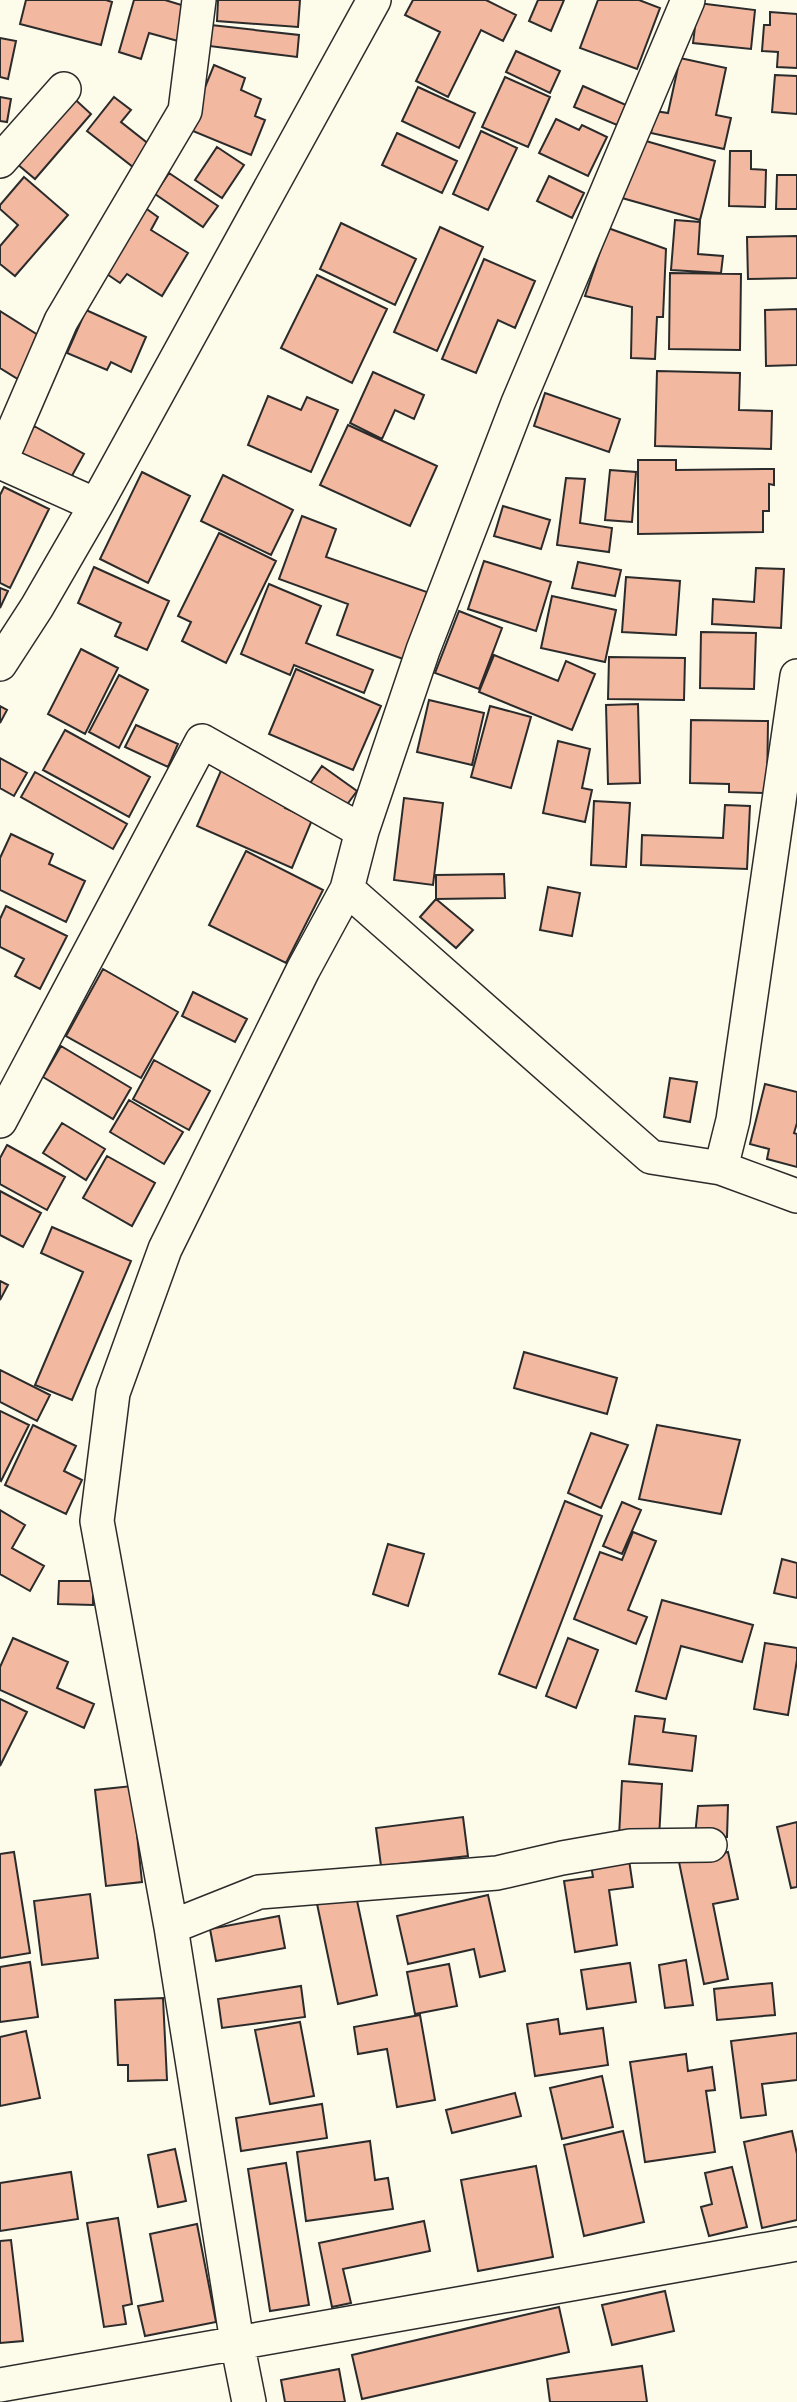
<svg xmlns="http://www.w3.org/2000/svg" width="797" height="2402" font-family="'Exo 2',sans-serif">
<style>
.building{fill:#f2b8a0;stroke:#2b2b2b;stroke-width:2}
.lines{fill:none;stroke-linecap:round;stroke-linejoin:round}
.minor-casing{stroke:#2b2b2b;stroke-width:36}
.minor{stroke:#fdfbea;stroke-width:33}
</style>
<rect width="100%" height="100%" fill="#fdfbea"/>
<!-- building -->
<path class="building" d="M26,0H106L112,2L101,45L20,24Z
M134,0H165L188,7L178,41L149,33L141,59L119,52Z
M218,0H300L298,27L217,21Z
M413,0H486L516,15L503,41L481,30L448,97L416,81L440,32L405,15Z
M538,0H564L551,31L529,21Z
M598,0H639L660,8L637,69L580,48Z
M698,3L755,10L751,49L693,43Z
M770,12L797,14V68L777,67L778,52L762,51L764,25H770Z
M211,25L299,35L297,57L209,46Z
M0,38L16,41L8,79L0,77Z
M516,51L560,71L550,93L506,72Z
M680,58L726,68L716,115L731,118L724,149L651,133L655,111L668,113Z
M214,65L245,78L241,90L261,99L255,116L265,120L251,155L188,129Z
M775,75L797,76V114L772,112Z
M505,77L550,97L528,147L482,127Z
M583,86L626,105L617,125L574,107Z
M418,87L475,113L459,148L402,121Z
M67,92L91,114L35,179L10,158Z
M0,97L11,99L7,122L0,121Z
M114,97L131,110L121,122L150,145L133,167L87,131Z
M556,119L579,130L582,125L607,137L588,176L539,153Z
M481,131L517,148L488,210L453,194Z
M397,133L457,161L442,193L382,165Z
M639,139L715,161L700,220L622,198Z
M217,147L244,165L222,198L195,180Z
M730,151H751V169L766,170L765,207L729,206Z
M169,173L218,206L203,227L155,194Z
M777,175H797V209H776Z
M549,176L584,193L572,218L537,201Z
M24,177L68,215L15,276L0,264V246L18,225L0,209V205Z
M144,207L158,217L151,230L188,253L162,296L127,274L120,283L104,272Z
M675,220L700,222L698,254L723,256L721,273L671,270Z
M341,223L416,259L395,305L320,269Z
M440,227L483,247L437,351L394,332Z
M608,228L666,249L663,317H657L655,359L631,358L632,307L585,296Z
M797,236V278L748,279L747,237Z
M484,259L535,281L515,328L498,320L476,373L442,359Z
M670,273L741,274L740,350L669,349Z
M317,275L387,309L352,383L281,348Z
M797,309V365L766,366L765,310Z
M86,310L146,337L131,372L111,362L107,370L67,353Z
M0,311L46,340L21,381L0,368Z
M657,371L740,373L739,410L772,411L771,449L655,446Z
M373,372L424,395L414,419L395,410L382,439L350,423Z
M545,393L620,419L609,452L534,426Z
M268,396L301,410L307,397L338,410L311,472L248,445Z
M348,425L437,466L410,526L320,485Z
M34,426L84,454L68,483L17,454Z
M638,460H676V470L774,469V485L769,484V511H763V532L638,534Z
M610,470L636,472L632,522L605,520Z
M142,472L190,496L148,583L100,559Z
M223,475L293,510L271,555L201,521Z
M566,478L585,479L580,523L612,528L609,552L557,545Z
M4,487L49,509L10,588L0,583V495Z
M503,506L550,520L541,549L494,536Z
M302,516L336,529L326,557L427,592L403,659L337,635L348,604L279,579Z
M219,533L276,561L226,663L182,641L191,622L178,616Z
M484,561L551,582L536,631L468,609Z
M578,562L621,570L615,596L572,588Z
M94,567L169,601L147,650L115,636L121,623L78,603Z
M756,568L784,569L781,628L712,624L713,599L754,602Z
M626,577L680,581L676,635L622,632Z
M269,584L321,606L306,643L373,670L364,693L294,665L290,675L241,654Z
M0,588L8,591L0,608Z
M552,596L616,610L605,662L541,648Z
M459,611L502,628L479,689L435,673Z
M701,632L756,633L754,689L700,688Z
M81,649L118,668L85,734L48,714Z
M494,655L558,681L566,661L595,674L572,730L479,692Z
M609,657L685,658L684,700L608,699Z
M296,669L381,706L353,770L269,734Z
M119,675L148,690L119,748L89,732Z
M429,700L484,713L472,765L417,752Z
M638,704L640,783L608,784L606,705Z
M0,706L7,710L0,723Z
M490,706L531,717L511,788L471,777Z
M691,720L768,721L767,793L729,792V784L690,783Z
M136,725L178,744L168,767L125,747Z
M65,730L150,777L129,817L43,770Z
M558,741L590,749L582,788L592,790L585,822L543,813Z
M0,758L27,773L14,796L0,788Z
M223,766L290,795L285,808L312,820L292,868L197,826Z
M322,766L357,791L340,814L306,789Z
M35,772L127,824L113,849L21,797Z
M404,798L443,803L433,885L394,880Z
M594,801L630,803L626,867L591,865Z
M725,805L750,806L747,869L641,865L642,835L723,838Z
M11,834L53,854L49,864L85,881L66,922L0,890V858Z
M246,851L323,890L286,963L209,925Z
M504,874L505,898L436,899V875Z
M548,887L580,893L572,936L540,930Z
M436,899L473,930L456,948L420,917Z
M6,906L67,936L40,989L15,976L24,959L0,947V919Z
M103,969L178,1012L141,1078L66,1036Z
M193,992L247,1019L235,1042L182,1016Z
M61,1046L131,1088L113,1119L43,1077Z
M154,1060L210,1091L189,1130L133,1099Z
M670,1078L697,1082L690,1122L664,1117Z
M765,1084L797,1092V1123L794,1133L797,1134V1167L767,1159L769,1149L750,1144Z
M129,1100L183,1132L164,1164L110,1132Z
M62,1123L105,1149L86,1180L43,1153Z
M7,1145L65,1177L47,1210L0,1184V1158Z
M107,1156L155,1183L132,1226L83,1198Z
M0,1191L41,1213L23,1247L0,1235Z
M52,1227L131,1261L72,1400L35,1385L83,1272L41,1253Z
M0,1281L8,1285L0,1300Z
M524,1352L617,1378L607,1414L514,1388Z
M0,1370L50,1395L37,1421L0,1402Z
M0,1411L29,1425L1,1481L0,1480Z
M33,1425L76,1446L64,1471L82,1480L66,1514L5,1485Z
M657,1425L740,1440L721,1514L639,1499Z
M591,1433L628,1445L601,1508L568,1493Z
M565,1501L602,1516L536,1688L499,1674Z
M622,1502L641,1510L622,1554L603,1546Z
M0,1510L25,1525L12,1548L44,1566L30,1591L0,1574Z
M633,1532L656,1541L628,1610L647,1617L636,1644L574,1619L600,1552L622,1560Z
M388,1544L424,1554L408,1606L373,1594Z
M782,1559L797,1563V1598L774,1593Z
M59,1581H93V1605L58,1604Z
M662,1600L753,1625L742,1662L681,1646L666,1699L636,1691Z
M13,1638L68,1662L57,1688L94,1704L84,1728L0,1690V1667Z
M568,1638L598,1650L576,1708L546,1696Z
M765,1643L797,1648V1660L788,1715L754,1709Z
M0,1699L27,1712L0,1766Z
M635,1716L665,1719L663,1732L696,1736L692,1771L629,1764Z
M622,1781L662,1784L659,1838L619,1836Z
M132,1786L142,1882L106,1886L95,1790Z
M728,1805L727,1837L695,1836L698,1806Z
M463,1817L468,1856L381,1866L376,1828Z
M797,1822V1887L791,1888L777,1827Z
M14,1852L30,1953L0,1958V1854Z
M728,1852L738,1899L713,1904L728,1979L704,1984L679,1862Z
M628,1853L633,1887L609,1890L617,1945L575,1952L564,1881L593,1877L590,1859Z
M355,1891L377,1995L338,2004L316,1899Z
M90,1894L98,1958L42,1965L34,1901Z
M488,1895L505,1971L480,1977L474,1949L408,1964L397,1916Z
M279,1916L285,1948L216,1961L210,1929Z
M686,1960L693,2005L665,2008L659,1965Z
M30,1962L38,2017L0,2022V1967Z
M630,1963L636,2002L587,2009L581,1970Z
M449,1964L457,2006L415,2014L407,1972Z
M772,1983L775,2015L717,2020L714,1989Z
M301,1986L305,2017L222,2028L218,1999Z
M163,1998L167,2080L128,2081V2065H118L115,2000Z
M420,2015L435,2100L397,2107L387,2049L358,2054L354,2027Z
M558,2019L560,2034L603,2028L608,2065L535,2076L527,2024Z
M300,2022L314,2096L270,2104L255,2030Z
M26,2031L40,2098L0,2106V2037Z
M797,2033V2080L762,2084L766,2115L741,2118L731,2041Z
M686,2054L688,2071L712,2067L715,2090L706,2091L715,2152L645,2162L630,2062Z
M602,2076L613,2127L562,2139L550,2088Z
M515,2093L521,2116L452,2133L446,2110Z
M322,2104L327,2138L241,2151L236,2118Z
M623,2131L644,2222L584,2236L564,2145Z
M792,2131L797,2154V2220L762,2228L744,2142Z
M370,2141L375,2180L388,2178L393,2209L306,2221L297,2152Z
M175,2149L186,2201L158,2207L148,2155Z
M286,2163L309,2305L270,2311L248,2169Z
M536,2166L553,2257L478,2271L461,2180Z
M732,2167L747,2227L709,2236L701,2207L712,2204L705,2173Z
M71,2172L78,2219L0,2231V2183Z
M118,2218L132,2304L123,2306L126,2324L104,2327L87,2223Z
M424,2221L430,2251L343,2269L351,2303L332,2307L319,2243Z
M197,2224L216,2322L145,2336L138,2306L163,2301L150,2234Z
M11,2240L23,2341L0,2343V2241Z
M665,2291L674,2331L612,2345L602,2305Z
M559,2307L569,2352L362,2399L352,2355Z
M642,2366L647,2402H550L547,2379Z
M339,2369L345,2402H285L281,2380Z"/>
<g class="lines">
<!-- minor casing -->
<g class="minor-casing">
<path id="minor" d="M0,161L64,89
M96,505L0,462L61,321L185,111L199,0
M0,664L37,607L96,505L374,0
M347,889L651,1157L721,1168L733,1120L797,676
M0,1121L202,741L362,831
M721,1168L797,1196
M171,1927L259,1892L497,1873L562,1858L630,1846L710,1845
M0,2385L797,2244
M249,2402L237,2342L171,1927L97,1521L113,1393L165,1249L303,970L347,889L362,831L423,650L518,403L688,0"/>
</g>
<!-- minor -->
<use href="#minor" class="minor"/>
</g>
</svg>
